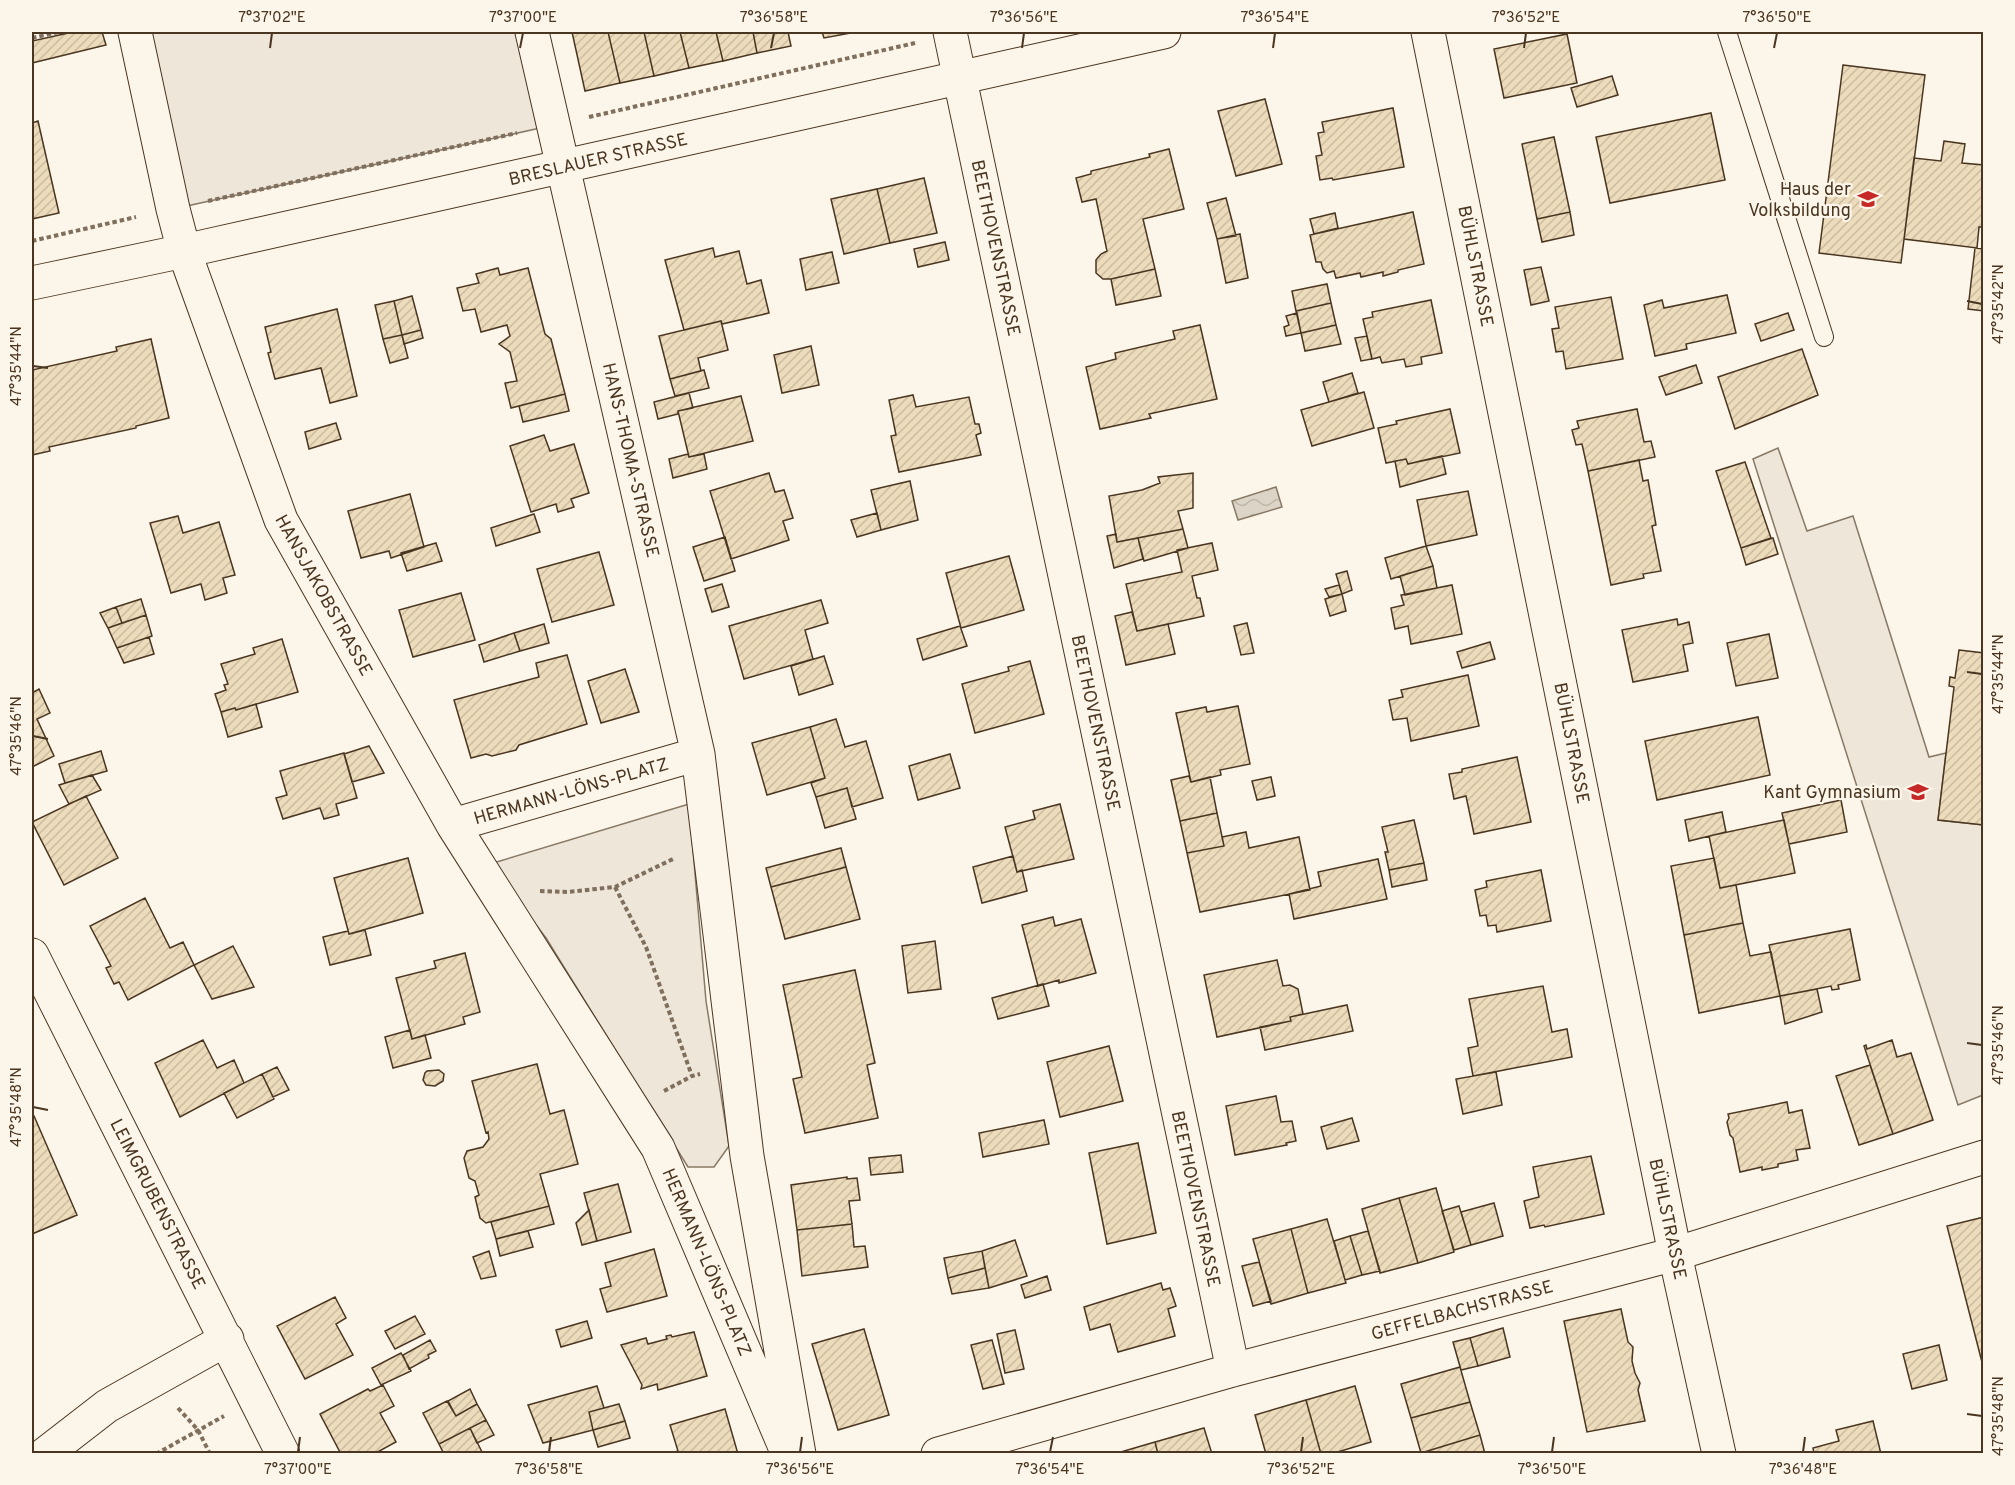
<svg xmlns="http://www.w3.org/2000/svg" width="2015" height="1485" font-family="Overpass,sans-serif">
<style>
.green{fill:#ede6d9;stroke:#887966;stroke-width:1.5}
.water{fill:url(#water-waves);stroke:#887966;stroke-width:1.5}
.building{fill:url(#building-hatch);stroke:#4a3520;stroke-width:1.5}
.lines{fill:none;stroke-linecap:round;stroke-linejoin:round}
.service-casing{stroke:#4a3520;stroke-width:20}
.minor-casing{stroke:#4a3520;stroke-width:35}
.tertiary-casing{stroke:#4a3520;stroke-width:35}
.path{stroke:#7f6f5c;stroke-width:4;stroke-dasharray:4.5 3;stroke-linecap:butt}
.service{stroke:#fbf6e9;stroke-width:18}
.minor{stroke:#fbf6e9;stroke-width:33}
.tertiary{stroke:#fbf6e9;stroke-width:33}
.ticks{fill:none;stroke:#4a3520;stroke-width:2}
.labels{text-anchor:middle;stroke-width:4.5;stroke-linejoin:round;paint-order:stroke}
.street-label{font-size:18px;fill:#4a3520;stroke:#fbf6e9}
.poi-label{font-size:18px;fill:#4a3520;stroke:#fbf6e9;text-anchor:end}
.neatline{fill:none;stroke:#4a3520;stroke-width:2}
.ticks-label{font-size:15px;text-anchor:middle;fill:#4a3520}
</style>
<defs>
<pattern id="water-waves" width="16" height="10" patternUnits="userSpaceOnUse" patternTransform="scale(1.5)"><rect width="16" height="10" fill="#dcd4c6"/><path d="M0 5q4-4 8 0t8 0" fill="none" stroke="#beb7aa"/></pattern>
<pattern id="building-hatch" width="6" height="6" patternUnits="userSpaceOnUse" patternTransform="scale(1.5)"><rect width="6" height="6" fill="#ecdcbc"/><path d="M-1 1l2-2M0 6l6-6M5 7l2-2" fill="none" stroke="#ccbda1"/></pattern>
</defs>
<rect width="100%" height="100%" fill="#fbf6e9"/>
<!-- green -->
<path class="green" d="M135,32H532L554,125L173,209Z
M1778,448L1807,531L1853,516L1929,757L1946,753L1938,820L1983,825V1095L1958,1105L1753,459Z
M689,804L706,1001L729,1146L714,1167H688L546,938L490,864Z"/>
<!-- water -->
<path class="water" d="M1276,487L1282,507L1238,520L1232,501Z"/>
<!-- building -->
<path class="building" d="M73,32H102L106,45L32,63V41Z
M572,32H608L620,83L585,91Z
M608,32H644L654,76L620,83Z
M644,32H680L689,68L654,76Z
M680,32H716L723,61L689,68Z
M716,32H753L757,53L723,61Z
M753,32H788L791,46L757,53Z
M822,32H856L824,38Z
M1567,34L1577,83L1504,98L1494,49Z
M1843,65L1925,75L1901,263L1819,253Z
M1612,76L1618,95L1577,107L1571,88Z
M1265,99L1282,164L1236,176L1218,111Z
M1393,108L1404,167L1333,180L1332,178L1320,180L1316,156L1322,155L1318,133L1324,132L1322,122Z
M1711,113L1725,180L1610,203L1596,137Z
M38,121L59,213L32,219V123Z
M1554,137L1570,212L1537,219L1522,144Z
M1944,141L1965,144L1962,163L1984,165V227H1979L1977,248L1904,239L1914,158L1941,161Z
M1169,149L1184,209L1143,219L1155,269L1111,279H1103L1096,273V260L1101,254L1107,251L1096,199L1082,202L1076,178L1091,174V171L1150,157L1149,154Z
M924,178L937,233L890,243L877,189Z
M877,189L890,243L844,254L831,199Z
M1226,198L1236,236L1217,239L1207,203Z
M1413,212L1424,264L1398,270V272L1383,276V272L1361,277L1360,273L1336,278L1334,271L1327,273L1323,269L1321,262H1316L1310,235Z
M1570,212L1574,235L1542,242L1537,219Z
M1335,213L1338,228L1314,234L1310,219Z
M1240,234L1248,278L1226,283L1217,239Z
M945,242L949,260L918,267L914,249Z
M713,248L715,257L739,251L747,284L761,280L769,313L722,324L721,321L684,330L665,260Z
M1975,248L1984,249V311L1968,309Z
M832,252L839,283L806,290L800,259Z
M1541,267L1549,301L1531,305L1524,270Z
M498,268L500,275L528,268L545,334L551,339L565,394L511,408L505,383L517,381L510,352L499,344L510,336L507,325L481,332L475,309L463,311L457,288L479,283L476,274Z
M1155,269L1161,296L1116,305L1111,279Z
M1327,284L1331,303L1296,311L1292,291Z
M1727,295L1736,333L1686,344L1687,349L1655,356L1644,305L1662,300L1664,308Z
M412,296L421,330L402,335L394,301Z
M1611,297L1623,359L1566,369L1563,351L1556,352L1552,329L1559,328L1555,307Z
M1431,300L1442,353L1421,357L1422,364L1406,367L1404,359L1382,363L1380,357L1372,359L1363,319L1373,317L1372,312Z
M394,301L402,335L383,339L375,305Z
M1331,303L1336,325L1301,333L1296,311Z
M337,309L357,396L330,403L321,368L275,379L268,353L271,352L265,327Z
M1297,313L1301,333L1286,336L1284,327L1289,325L1286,316Z
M1788,313L1794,330L1761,341L1755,324Z
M721,321L728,350L698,358L701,371L670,379L659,336Z
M1200,325L1217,399L1149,414L1151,418L1100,429L1086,367L1116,359L1115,353L1175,339L1173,331Z
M1336,325L1341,344L1305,351L1301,333Z
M421,330L423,338L404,344L402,335Z
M402,335L408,358L390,363L383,339Z
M1367,336L1372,359L1361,361L1355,338Z
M151,339L169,418L136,426V428L49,447L50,451L32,455V370L117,351L116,347Z
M811,346L819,385L782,393L774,355Z
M1802,349L1818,395L1735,429L1718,377Z
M1696,365L1702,383L1666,395L1659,377Z
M704,370L709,388L675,396L670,379Z
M1352,373L1358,393L1329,402L1323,382Z
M1364,392L1374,428L1312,446L1301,410Z
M689,393L693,408L678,411V414L658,419L654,402Z
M565,394L569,411L523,422L519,406Z
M913,395L916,407L969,397L975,424H979L981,433L976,435L981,455L899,472L891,436L896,435L889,400Z
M741,396L753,441L689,457L678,411Z
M1450,409L1460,453L1408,464L1406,459L1386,463L1378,428L1397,424L1396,421Z
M1637,409L1644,442L1651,441L1655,457L1588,471L1582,444L1576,445L1572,430L1579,428L1577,421Z
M336,423L341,439L309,449L305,432Z
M544,435L550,451L574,444L589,493L571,499L574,507L558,512L556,504L531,512L510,446Z
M688,454L689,457L704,454L707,469L673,478L669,459Z
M1442,456L1446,474L1400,487L1395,461L1406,459L1408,464Z
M1639,460L1643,481L1648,480L1656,525L1652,526L1661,571L1643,574L1644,578L1611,585L1588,471Z
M1745,462L1771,538L1741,548L1716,471Z
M769,473L775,492L784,490L793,518L783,521L789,540L731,559L710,491Z
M1193,473V508L1178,511L1183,529L1117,542L1109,496L1142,490L1160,483L1158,477Z
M910,481L918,520L881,530L871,490Z
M1468,491L1477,535L1426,546L1417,500Z
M410,494L424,547L391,558L389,551L361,558L348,511Z
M877,513L881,530L857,537L851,520Z
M534,514L540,532L496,546L491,528Z
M178,516L183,533L219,522L235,575L223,578L227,593L205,600L201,584L171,593L150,523Z
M1183,529L1188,548L1144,561L1138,538Z
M1116,534L1117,542L1138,538L1143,559L1114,568L1107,536Z
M725,537L735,571L704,581L693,547Z
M1773,538L1778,554L1746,565L1741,548Z
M436,543L442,561L407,571L401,553Z
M1212,543L1218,570L1192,576L1197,598H1200L1204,616L1137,631L1126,584L1182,572L1177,550Z
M1426,546L1433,566L1391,579L1385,558Z
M599,552L614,605L552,622L537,569Z
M1009,556L1024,610L961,628L946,573Z
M1433,566L1437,588L1405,595L1400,576Z
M1347,571L1352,590L1342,594L1336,574Z
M722,584L729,607L712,612L705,589Z
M1339,585L1342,594L1329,597L1325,589Z
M1452,585L1462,634L1411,644L1408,626L1395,629L1391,608L1404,605L1401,595Z
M461,593L475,640L413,657L399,610Z
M1342,594L1346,611L1330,616L1325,599Z
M141,599L146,615L122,623L116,607Z
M821,600L828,623L805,630L813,659L744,679L729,626Z
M116,607L122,623L108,628L100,613Z
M1132,612L1137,631L1168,624L1175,654L1126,665L1115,616Z
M146,615L152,636L117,648L108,628Z
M1677,619L1678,625L1689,622L1693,643L1683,645L1688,671L1633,682L1622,630Z
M1247,623L1254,653L1241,655L1234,626Z
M544,624L549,643L520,651L514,633Z
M960,626L967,646L923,660L917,639Z
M514,633L520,651L484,662L479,645Z
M1769,634L1778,678L1736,686L1727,643Z
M149,637L154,654L124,663L117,648Z
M282,639L298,692L236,710L235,708L221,712L215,694L226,690L224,685L228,684L221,664L255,654L253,648Z
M1490,642L1495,659L1462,668L1457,652Z
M1959,650L1984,653V825L1938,820L1954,687L1949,686L1950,677L1955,678Z
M567,655L587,724L519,745L516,750L492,756L486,754L471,758L454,700L539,677L536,663Z
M824,656L833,684L799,695L791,666Z
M1030,661L1044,714L975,733L962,684L1009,671L1008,667Z
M625,669L639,712L601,723L588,681Z
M1468,675L1479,726L1411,741L1407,718L1393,720L1389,700L1403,697L1401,690Z
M39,689L50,713L37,719L54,756L32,767V693Z
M256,704L262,727L228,737L221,712L235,708L236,710Z
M1238,706L1250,764L1220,770L1221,775L1191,782L1176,713L1206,707L1207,712Z
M1758,717L1770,775L1657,800L1645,741Z
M836,719L845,747L866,741L883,798L852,807L847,788L816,797L811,783L825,778L810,727Z
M810,727L825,778L767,795L752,743Z
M369,746L384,773L352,782L344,754Z
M101,751L107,771L65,783L59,764Z
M344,753L357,798L336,804L339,815L324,819L320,808L283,819L276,798L287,795L280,771Z
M950,754L960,788L918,800L909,766Z
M1517,757L1531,822L1474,834L1466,796L1454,799L1449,774L1462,772V769Z
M92,775L101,790L69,804L59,785Z
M1189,776L1191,782L1210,777L1217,813L1180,821L1171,780Z
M1271,777L1275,796L1257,800L1252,781Z
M847,788L856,819L825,828L816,797Z
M86,796L118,858L64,885L32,822Z
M1841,800L1847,832L1789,844L1782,813Z
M1060,804L1074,859L1017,872L1005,827L1035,819L1033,811Z
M1722,812L1726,832L1689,841L1685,820Z
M1217,813L1224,846L1187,853L1180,821Z
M1414,820L1424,863L1389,870L1385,852H1388L1382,827Z
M1784,820L1795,873L1720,888L1709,836Z
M1246,832L1249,848L1299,837L1310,890L1200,912L1187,853L1224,846L1222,837Z
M841,848L846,867L771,887L766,868Z
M1013,856L1017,872L1022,870L1027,891L982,903L973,867Z
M408,858L423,913L349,934L334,878Z
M1714,858L1720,888L1736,885L1743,923L1684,935L1671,866Z
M1378,859L1387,899L1294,919L1289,894L1321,886L1318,872Z
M1424,863L1427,880L1392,887L1389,870Z
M846,867L860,919L785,939L771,887Z
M1541,870L1551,921L1497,932L1496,925L1488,926L1486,915L1480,916L1475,890L1487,887L1486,881Z
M145,898L170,948L183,942L194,965L128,1000L119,982L114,984L106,968L111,966L90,926Z
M1053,917L1055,926L1081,919L1096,973L1059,983V980L1038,986L1022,925Z
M1743,923L1750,956L1771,952L1780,996L1699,1013L1684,935Z
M1850,929L1860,980L1838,985L1839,989L1832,990L1831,986L1780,996L1769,945Z
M365,930L371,955L330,965L323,937L348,931L349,934Z
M935,941L941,989L908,993L902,946Z
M233,946L254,987L212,999L194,965Z
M465,953L480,1012L463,1017L465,1024L412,1039L396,978L436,968L434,961Z
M1277,960L1283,986L1290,985L1298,989L1303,1014L1290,1017L1291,1021L1217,1037L1204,975Z
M855,970L875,1063L867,1065L878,1118L805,1133L793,1079L802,1077L783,985Z
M1043,984L1049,1006L998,1019L992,998Z
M1543,986L1552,1032L1567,1029L1572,1057L1473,1076L1468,1048L1478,1046L1469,999Z
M1817,989L1822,1012L1785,1024L1780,996Z
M1347,1005L1353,1031L1265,1050L1260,1027L1291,1021L1290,1017Z
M410,1030L412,1039L425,1035L431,1058L393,1068L385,1037Z
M203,1040L217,1068L234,1060L244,1083L180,1117L155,1063Z
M1892,1040L1897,1057L1911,1053L1933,1120L1893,1134L1864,1046L1866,1045L1867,1049Z
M1109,1046L1123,1101L1060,1117L1047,1062Z
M537,1064L550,1114L564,1110L578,1164L540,1174L549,1206L486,1223L480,1218L475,1197L479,1195L475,1181L469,1178L464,1158L467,1151L483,1147L489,1139L488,1132L486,1133L472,1081Z
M1870,1065L1893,1134L1859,1145L1836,1076Z
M277,1067L289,1090L273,1097L262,1074Z
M439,1070L444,1074L443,1081L435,1086L426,1085L423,1080L425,1073L427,1071Z
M1496,1072L1502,1105L1463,1114L1456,1079Z
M262,1074L274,1099L237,1118L224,1093Z
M1276,1096L1281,1122L1292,1121L1296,1141L1286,1143L1287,1145L1235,1155L1226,1106Z
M1787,1102L1789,1113L1802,1110L1810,1148L1796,1150L1798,1160L1778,1164V1167L1762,1170V1167L1740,1172L1733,1138L1730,1135L1727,1122L1729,1118L1728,1114Z
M34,1116L77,1215L32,1234V1117Z
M1352,1118L1359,1141L1327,1149L1321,1127Z
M1044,1120L1049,1144L983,1157L979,1133Z
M1138,1143L1156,1233L1107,1244L1089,1153Z
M901,1155L903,1172L871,1175L869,1158Z
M1591,1156L1604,1214L1545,1227L1544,1225L1530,1228L1524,1201L1539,1197L1533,1167Z
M847,1177V1179L857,1178L860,1200L849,1201L852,1224L797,1230L791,1185Z
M618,1184L631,1232L597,1241L584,1193Z
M1436,1188L1454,1252L1418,1263L1399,1198Z
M1399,1198L1418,1263L1380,1273L1362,1209Z
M1494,1203L1503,1236L1471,1245L1461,1212Z
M549,1206L554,1224L496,1239L491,1222Z
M1459,1206L1471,1245L1454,1250L1442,1211Z
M589,1210L597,1241L582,1245L576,1223Z
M1984,1217V1370L1947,1226Z
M1327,1219L1346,1283L1308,1293L1291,1229Z
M852,1224L854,1247L865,1246L868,1267L802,1276L797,1230Z
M1291,1229L1308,1293L1271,1304L1253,1239Z
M528,1231L533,1247L500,1256L496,1239Z
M1368,1231L1380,1271L1362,1275L1350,1236Z
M1350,1236L1362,1275L1345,1280L1334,1241Z
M1015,1240L1027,1276L989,1288L982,1251Z
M654,1249L667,1296L607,1312L600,1289L611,1286L605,1263Z
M489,1251L496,1276L481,1279L473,1257Z
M982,1251L985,1268L948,1278L944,1258Z
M1259,1262L1271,1301L1253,1306L1242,1266Z
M985,1268L989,1288L952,1294L948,1278Z
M1047,1276L1051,1290L1025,1298L1021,1285Z
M1161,1283L1163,1290L1170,1288L1176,1306L1168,1309L1175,1336L1118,1352L1110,1324L1090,1330L1084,1307Z
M335,1297L346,1318L336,1324L353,1355L305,1379L277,1326Z
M1621,1309L1628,1342L1633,1347L1632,1361L1635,1373L1640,1383L1638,1390L1645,1421L1587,1432L1564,1321Z
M415,1316L425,1334L395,1349L385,1331Z
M587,1321L592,1338L561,1347L556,1330Z
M1503,1328L1510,1357L1478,1366L1470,1338Z
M864,1329L889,1415L838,1430L812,1344Z
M1015,1330L1024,1369L1005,1373L997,1334Z
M694,1332L707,1376L658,1390L657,1384L641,1389L642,1385L621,1345L646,1338L648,1344L667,1339L666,1336L671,1335L672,1337Z
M1470,1338L1478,1366L1461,1370L1453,1342Z
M430,1340L436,1351L428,1355L429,1358L409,1369L403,1355Z
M992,1340L1004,1384L983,1389L971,1345Z
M1939,1345L1947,1380L1912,1389L1903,1354Z
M401,1353L411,1371L381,1385L372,1368Z
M1460,1367L1470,1402L1411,1418L1401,1384Z
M383,1385L394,1406L380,1413L396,1442L374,1454H341L320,1414L368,1389L370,1391Z
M597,1386L604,1408L589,1412L593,1430L543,1443L528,1405Z
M1355,1386L1371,1442L1331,1454H1321L1306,1400Z
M470,1389L477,1404L456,1416L448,1401Z
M1306,1400L1321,1454H1266L1255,1415Z
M447,1401L456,1416L477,1404L486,1420L439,1444L423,1413Z
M1470,1402L1480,1435L1421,1453L1411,1418Z
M619,1404L625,1421L593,1430L589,1412Z
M725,1409L738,1454H669L678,1451L670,1425Z
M486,1420L494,1435L477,1443L470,1428Z
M625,1421L630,1438L598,1447L593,1430Z
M1873,1421L1881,1454H1814L1813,1448L1839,1441L1836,1430Z
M470,1428L483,1454H444L439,1444Z
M1204,1428L1212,1454H1158L1155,1442Z
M1480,1435L1485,1454H1421V1453Z
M1155,1442L1158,1454H1114Z"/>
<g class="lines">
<!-- service casing -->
<g class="service-casing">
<path id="service" d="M1727,32L1824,337"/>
</g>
<!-- minor casing -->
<g class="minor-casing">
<path id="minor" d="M135,32L173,209L184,251L281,520L453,825
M532,32L698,754
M950,32L1233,1370
M32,955L283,1454
M45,1454L107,1406L227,1339
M788,1454L658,1148L453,825L698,754L747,1156L799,1454
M938,1454L1233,1370L1675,1254L1984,1157"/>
</g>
<!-- tertiary casing -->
<g class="tertiary-casing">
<path id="tertiary" d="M1428,32L1675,1254L1719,1454
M32,283L184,251L1164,32"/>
</g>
<!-- path -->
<path class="path" d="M32,38L59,32
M589,117L915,43
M208,201L517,133
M32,241L136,217
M615,887L646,947L692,1076
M540,891L567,892L615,887L673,859
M664,1091L692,1076L700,1074
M178,1408L198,1430L210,1454
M156,1454L224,1416"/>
<!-- service -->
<use href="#service" class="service"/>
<!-- minor -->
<use href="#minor" class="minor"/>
<!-- tertiary -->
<use href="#tertiary" class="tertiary"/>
</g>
<!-- ticks -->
<path class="ticks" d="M270,48L272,33M520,48L523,33M771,48L774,33M1022,48L1024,33M1273,48L1275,33M1524,48L1526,33M1774,48L1777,33M1967,301L1982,304M33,366L48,368M1967,672L1982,674M33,736L48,739M1967,1043L1982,1045M33,1107L48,1110M1967,1414L1982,1416M298,1452L300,1437M549,1452L551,1437M800,1452L802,1437M1050,1452L1053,1437M1301,1452L1303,1437M1552,1452L1554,1437M1803,1452L1805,1437"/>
<!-- icons -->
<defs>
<g id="school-bare" transform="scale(1.62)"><path d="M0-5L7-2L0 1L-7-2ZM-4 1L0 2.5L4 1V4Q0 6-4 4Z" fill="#c62828" stroke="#fbf6e9" stroke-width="2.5" paint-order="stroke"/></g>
</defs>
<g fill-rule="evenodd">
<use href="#school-bare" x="1868" y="199"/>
<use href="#school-bare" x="1918" y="792"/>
</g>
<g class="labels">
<!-- street labels -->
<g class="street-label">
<text transform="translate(598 159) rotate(-13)" y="6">BRESLAUER STRASSE</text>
<text transform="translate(996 248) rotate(78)" y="6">BEETHOVENSTRASSE</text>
<text transform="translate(1476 266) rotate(79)" y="6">BÜHLSTRASSE</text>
<text transform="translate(631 460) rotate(77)" y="6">HANS-THOMA-STRASSE</text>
<text transform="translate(324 595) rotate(61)" y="6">HANSJAKOBSTRASSE</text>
<text transform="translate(1096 723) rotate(78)" y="6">BEETHOVENSTRASSE</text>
<text transform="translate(1572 743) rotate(79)" y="6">BÜHLSTRASSE</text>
<text transform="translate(571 791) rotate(-16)" y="6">HERMANN-LÖNS-PLATZ</text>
<text transform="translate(1196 1199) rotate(78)" y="6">BEETHOVENSTRASSE</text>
<text transform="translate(158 1204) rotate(63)" y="6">LEIMGRUBENSTRASSE</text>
<text transform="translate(1668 1219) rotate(78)" y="6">BÜHLSTRASSE</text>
<text transform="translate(707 1262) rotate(67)" y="6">HERMANN-LÖNS-PLATZ</text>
<text transform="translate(1462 1310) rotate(-15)" y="6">GEFFELBACHSTRASSE</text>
</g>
<!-- poi labels -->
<g class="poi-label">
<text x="1851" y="195">Haus der<tspan x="1851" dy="21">Volksbildung</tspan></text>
<text x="1901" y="798">Kant Gymnasium</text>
</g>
</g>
<!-- border -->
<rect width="2015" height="1485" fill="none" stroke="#fbf6e9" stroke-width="66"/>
<rect x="33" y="33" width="1949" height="1419" class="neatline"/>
<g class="ticks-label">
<text x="272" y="22">7°37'02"E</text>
<text x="523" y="22">7°37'00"E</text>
<text x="774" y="22">7°36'58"E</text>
<text x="1024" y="22">7°36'56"E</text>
<text x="1275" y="22">7°36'54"E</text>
<text x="1526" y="22">7°36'52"E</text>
<text x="1777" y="22">7°36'50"E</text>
<text transform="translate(1998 304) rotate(-90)" y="5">47°35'42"N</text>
<text transform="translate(16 366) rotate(-90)" y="5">47°35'44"N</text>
<text transform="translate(1998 674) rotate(-90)" y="5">47°35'44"N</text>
<text transform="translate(16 736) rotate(-90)" y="5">47°35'46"N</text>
<text transform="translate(1998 1045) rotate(-90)" y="5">47°35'46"N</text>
<text transform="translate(16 1107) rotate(-90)" y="5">47°35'48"N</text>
<text transform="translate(1998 1416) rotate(-90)" y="5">47°35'48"N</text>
<text x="298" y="1474">7°37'00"E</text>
<text x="549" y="1474">7°36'58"E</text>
<text x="800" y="1474">7°36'56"E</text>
<text x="1050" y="1474">7°36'54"E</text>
<text x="1301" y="1474">7°36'52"E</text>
<text x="1552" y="1474">7°36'50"E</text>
<text x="1803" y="1474">7°36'48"E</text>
</g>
</svg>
